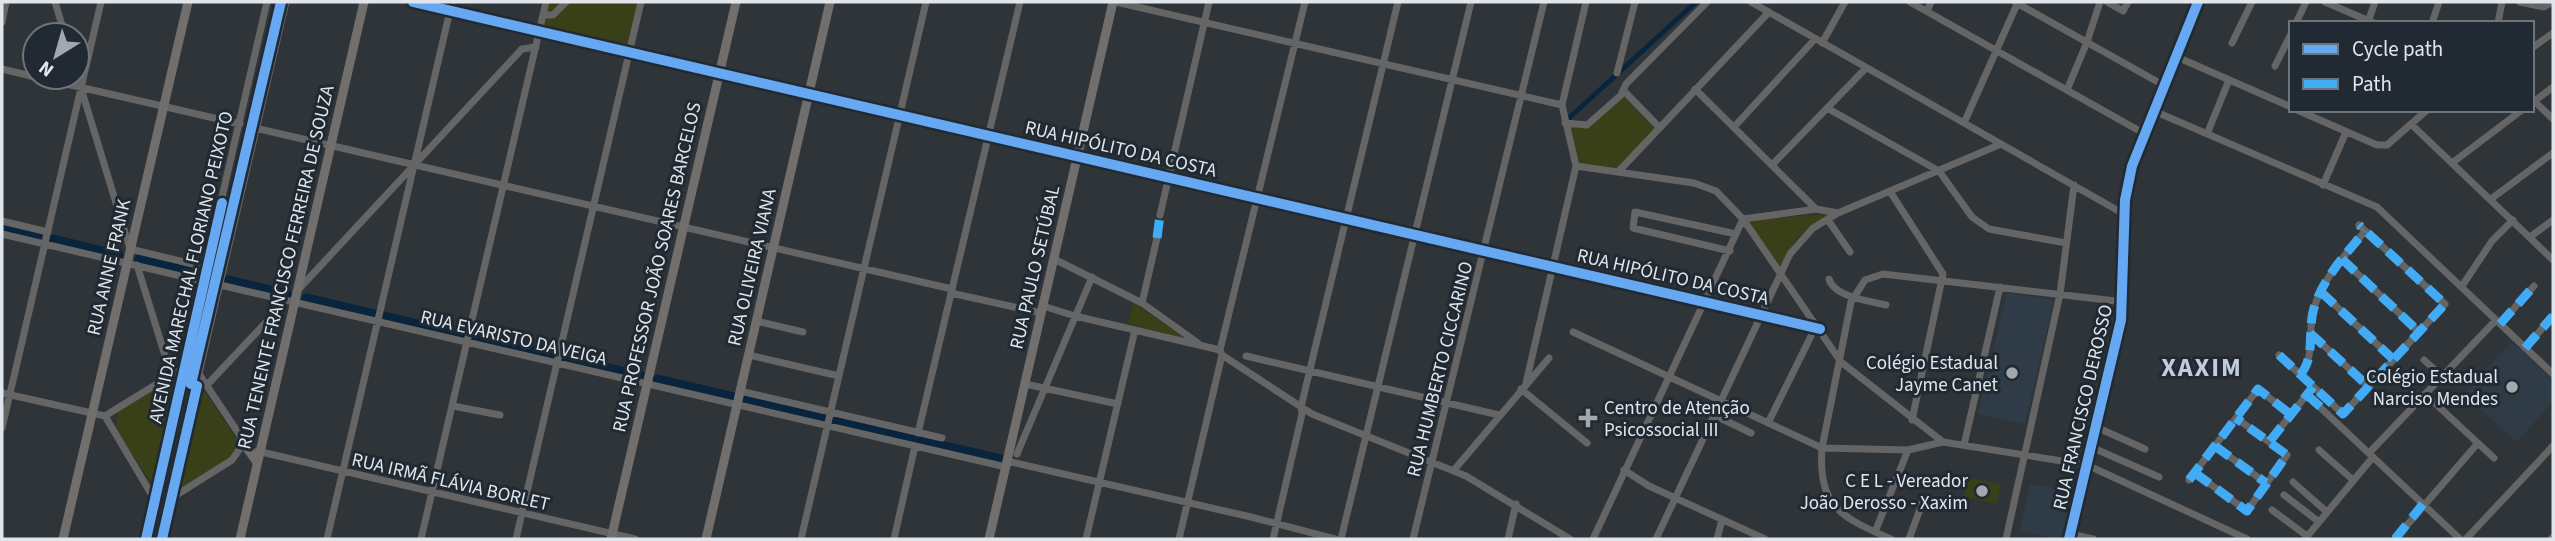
<svg xmlns="http://www.w3.org/2000/svg" width="2555" height="541" font-family="'Source Sans 3',sans-serif">
<style>
.built{fill:#2f3c48}
.green{fill:#393f17}
.lines{fill:none;stroke-linecap:round;stroke-linejoin:round}
.canal{stroke:#08253d;stroke-width:5}
.river{stroke:#08253d;stroke-width:9}
.minor{stroke:#656565;stroke-width:7}
.major{stroke:#706f6e;stroke-width:9}
.quiet{stroke:#42abf6;stroke-width:9;stroke-dasharray:18 9;stroke-linecap:butt}
.cycleway-casing{stroke:#212a32;stroke-width:15}
.cycleway{stroke:#66a8f1;stroke-width:10}
.poi-dot{fill:#a2a8ad;stroke:#212a32;stroke-width:2.5}
.labels{text-anchor:middle;stroke-width:6;stroke-linejoin:round;paint-order:stroke}
.street-label{font-size:19px;fill:#e0e6ec;stroke:#212a32}
.poi-label{font-size:19px;fill:#e0e6ec;stroke:#212a32;text-anchor:end}
.district-label{font-size:26px;font-weight:bold;letter-spacing:2px;fill:#c2cdd9;stroke:#212a32}
</style>
<rect width="100%" height="100%" fill="#2f3438"/>
<!-- built -->
<path class="built" d="M2007,293L2054,300L2025,424L1978,414Z
M2512,342L2553,380V402L2516,442L2464,394Z
M2030,484L2075,492L2060,539L2020,531Z"/>
<!-- green -->
<path class="green" d="M549,2H638L627,49L542,30Z
M1622,95L1656,129L1617,169L1580,164L1569,127L1588,128Z
M1829,214L1797,238L1779,267L1747,220Z
M1133,303L1186,338L1128,324Z
M176,376L153,486L116,429L118,412Z
M199,383L239,443L232,457L176,492Z
M1968,478L2001,484L1997,504L1964,497Z"/>
<g class="lines">
<!-- canal -->
<path class="canal" d="M1569,118L1696,2"/>
<!-- river -->
<path class="river" d="M2,228L38,236
M52,239L119,255
M139,259L195,272
M228,280L287,294
M306,298L464,335
M474,337L555,356
M565,358L642,376
M657,379L734,397
M743,399L1001,459"/>
<!-- minor -->
<path class="minor" d="M55,2L65,35
M413,2L1820,329
M1116,2L1562,105
M1751,2L2124,214
M1910,2L2145,134
M2015,2L2165,86
M2107,2L2123,11L2128,2
M2325,2L2374,23
M2520,2L2544,7L2553,2
M1927,11L1931,2
M543,15H553L566,2
M2,22L6,2
M2368,22L2375,2
M2296,23L2306,2
M2432,23L2439,2
M2498,23L2502,2
M1822,43L1845,2
M2232,43L2252,2
M2532,48L2553,33
M2177,57L2291,107
M2275,66L2291,34
M2,69L35,77
M1617,73L1635,2
M77,75L130,249L205,267
M36,77L240,124
M1695,89L1816,209
M2067,90L2087,42L2100,2
M1624,91L1660,128
M2532,99L2553,119
M2532,103L2553,87
M1827,108L1939,171L1972,217L1989,229L2066,243
M2297,110L2377,145H2387L2427,110
M2154,111L2377,207L2553,374
M1565,123L1587,125L1621,95L1626,84L1707,2
M1964,123L2018,2
M2412,125L2553,260
M1734,127L1815,39
M255,128L952,289
M2207,134L2229,80
M2452,163L2522,110
M1772,165L1866,68
M1576,166L1694,183L1716,191L1743,219L1841,362L1943,442
M1618,172L1769,12
M2323,185L2346,132
M1891,193L1943,274L1912,420
M2491,199L2553,153
M1160,215L1209,2
M1828,220L1850,252
M2,221L48,232
M2,234L202,281
M2530,237L2553,220
M1730,251L1633,228L1635,212L1736,234
M1054,259L1142,303L1198,343
M2342,259L2419,332
M137,265L171,375
M1829,279C1834,297 1870,301 1886,305
M220,285L1006,467
M2462,286L2492,241L2513,220
M297,291L522,49L536,47
M2321,292L2393,359
M951,293L1041,313
M1142,303L1157,238
M1043,306L1075,316L1220,350
M756,321L803,332
M2500,324L2534,286
M1573,332L1822,448L1908,450L1943,442L2087,465L2247,539
M2310,333L2368,386
M2525,348L2553,316
M749,355L839,376
M1222,355L1312,414L1466,476L1570,539
M2279,355L2343,414L2445,304L2359,225
M1246,356L1499,415
M2424,360L2442,376
M2300,375C2316,357 2307,330 2314,308C2323,278 2346,254 2365,231
M1526,383L1576,166L1562,105L1586,2
M1025,384L1118,404
M207,385L271,317L282,299
M1521,389L1587,443
M740,391L942,438
M2,393L105,416
M2425,394L2494,458
M2307,395L2460,539
M453,406L500,415
M1714,415L1751,433
M105,416L181,369L199,374L247,446
M105,416L153,497
M1768,423L1815,328
M2096,427L2145,449
M2,428L101,2
M918,433L1020,2
M2270,441L2309,392
M1964,445L2000,287
M2215,446L2266,483
M2091,447L2159,477
M2319,450L2353,480
M257,451L635,539
M2369,453L2496,320
M1017,454L1092,277
M1007,461L1251,517L1335,539
M1454,470L1549,358
M1624,470L1649,486L1765,539
M2195,473L2247,511L2287,455L2236,418
M2189,480L2258,389L2290,414
M2293,482L2327,512
M2284,495L2319,522
M170,499L232,460L239,450L240,439
M2272,510L2307,536
M1875,532L1908,450
M2071,534L2093,539
M143,539L267,2
M160,539L286,2
M327,539L452,2
M421,539L546,2
M516,539L641,2
M801,539L926,2
M894,539L915,446
M1086,539L1135,330
M1179,539L1222,355L1220,350L1305,2
M1273,539L1302,414L1301,407L1398,2
M1341,539L1471,2
M1413,539L1544,2
M1508,539L1516,504
M1593,539L1743,219L1816,209L1838,213L2001,144
M1656,539L1790,254L1813,228L1838,213
M1717,539L1722,520
M1891,539C1841,517 1818,507 1822,448L1851,302L1865,280L1883,274L2124,302
M1909,539L1923,501
M2006,539L2060,294L2074,185
M2305,539L2373,457
M2395,539L2478,443
M2466,539L2553,446
M2551,539L2553,537"/>
<!-- major -->
<path class="major" d="M244,444L257,462
M63,539L188,2
M240,539L364,2
M611,539L736,2
M706,539L830,2
M989,539L1113,2
M2069,539L2121,320L2125,200L2132,166L2198,2"/>
<!-- quiet -->
<path class="quiet" d="M1157,238L1160,215
M2342,259L2419,332
M2321,292L2393,359
M2500,324L2534,286
M2310,333L2368,386
M2525,348L2553,316
M2279,355L2343,414L2445,304L2359,225
M2300,375C2316,357 2307,330 2314,308C2323,278 2346,254 2365,231
M2307,395L2325,411
M2270,441L2313,387
M2215,446L2266,483
M2195,473L2247,511L2287,455L2236,418
M2189,480L2258,389L2290,414
M2395,539L2423,504"/>
<!-- cycleway casing -->
<g class="cycleway-casing">
<path id="cycleway" d="M413,2L1820,329
M146,539L222,203
M162,539L197,386L191,384L281,2
M2069,539L2121,320L2125,200L2132,166L2198,2"/>
</g>
<!-- cycleway -->
<use href="#cycleway" class="cycleway"/>
</g>
<!-- markers -->
<g class="poi-dot">
<circle cx="2012" cy="373" r="7"/>
<circle cx="2512" cy="387" r="7"/>
<path d="M1584.5 407.5h7v7h7v7h-7v7h-7v-7h-7v-7h7z"/>
<circle cx="1982" cy="491" r="7"/>
</g>
<g class="labels">
<!-- street labels -->
<g class="street-label">
<text transform="translate(1121 148) rotate(13)" y="7">RUA HIPÓLITO DA COSTA</text>
<text transform="translate(108 267) rotate(-77)" y="7">RUA ANNE FRANK</text>
<text transform="translate(190 267) rotate(-77)" y="7">AVENIDA MARECHAL FLORIANO PEIXOTO</text>
<text transform="translate(285 267) rotate(-77)" y="7">RUA TENENTE FRANCISCO FERREIRA DE SOUZA</text>
<text transform="translate(656 267) rotate(-77)" y="7">RUA PROFESSOR JOÃO SOARES BARCELOS</text>
<text transform="translate(751 267) rotate(-77)" y="7">RUA OLIVEIRA VIANA</text>
<text transform="translate(1034 267) rotate(-77)" y="7">RUA PAULO SETÚBAL</text>
<text transform="translate(1673 276) rotate(13)" y="7">RUA HIPÓLITO DA COSTA</text>
<text transform="translate(514 337) rotate(13)" y="7">RUA EVARISTO DA VEIGA</text>
<text transform="translate(1439 369) rotate(-76)" y="7">RUA HUMBERTO CICCARINO</text>
<text transform="translate(2082 407) rotate(-77)" y="7">RUA FRANCISCO DEROSSO</text>
<text transform="translate(451 481) rotate(13)" y="7">RUA IRMÃ FLÁVIA BORLET</text>
</g>
<!-- poi labels -->
<g class="poi-label">
<text x="1998" y="369">Colégio Estadual<tspan x="1998" dy="22">Jayme Canet</tspan></text>
<text x="2498" y="383">Colégio Estadual<tspan x="2498" dy="22">Narciso Mendes</tspan></text>
<text x="1604" y="414" text-anchor="start">Centro de Atenção<tspan x="1604" dy="22">Psicossocial III</tspan></text>
<text x="1968" y="487">C E L - Vereador<tspan x="1968" dy="22">João Derosso - Xaxim</tspan></text>
</g>
<!-- district labels -->
<g class="district-label">
<text x="2202" y="376">XAXIM</text>
</g>
</g>
<!-- border -->
<rect width="2555" height="541" fill="none" stroke="#e0e6ec" stroke-width="7"/>
<!-- legend -->
<rect x="2289" y="21" width="245" height="91" fill="#212a32" stroke="#6d757c" stroke-width="2"/>
<rect x="2303" y="44" width="35" height="10" fill="#66a8f1" stroke="#6d757c" stroke-width="2"/>
<text x="2352" y="56" font-size="21" fill="#e0e6ec">Cycle path</text>
<rect x="2303" y="79" width="35" height="10" fill="#42abf6" stroke="#6d757c" stroke-width="2"/>
<text x="2352" y="91" font-size="21" fill="#e0e6ec">Path</text>
<!-- north arrow -->
<g transform="translate(56 56) rotate(217)"><circle r="33" fill="#212a32" stroke="#6d757c" stroke-width="2"/>
<path d="M0-5L12 26L0 18L-12 26Z" fill="#a2a8ad"/>
<text y="-10" font-size="19" font-weight="bold" text-anchor="middle" fill="#e0e6ec">N</text>
</g>
</svg>
